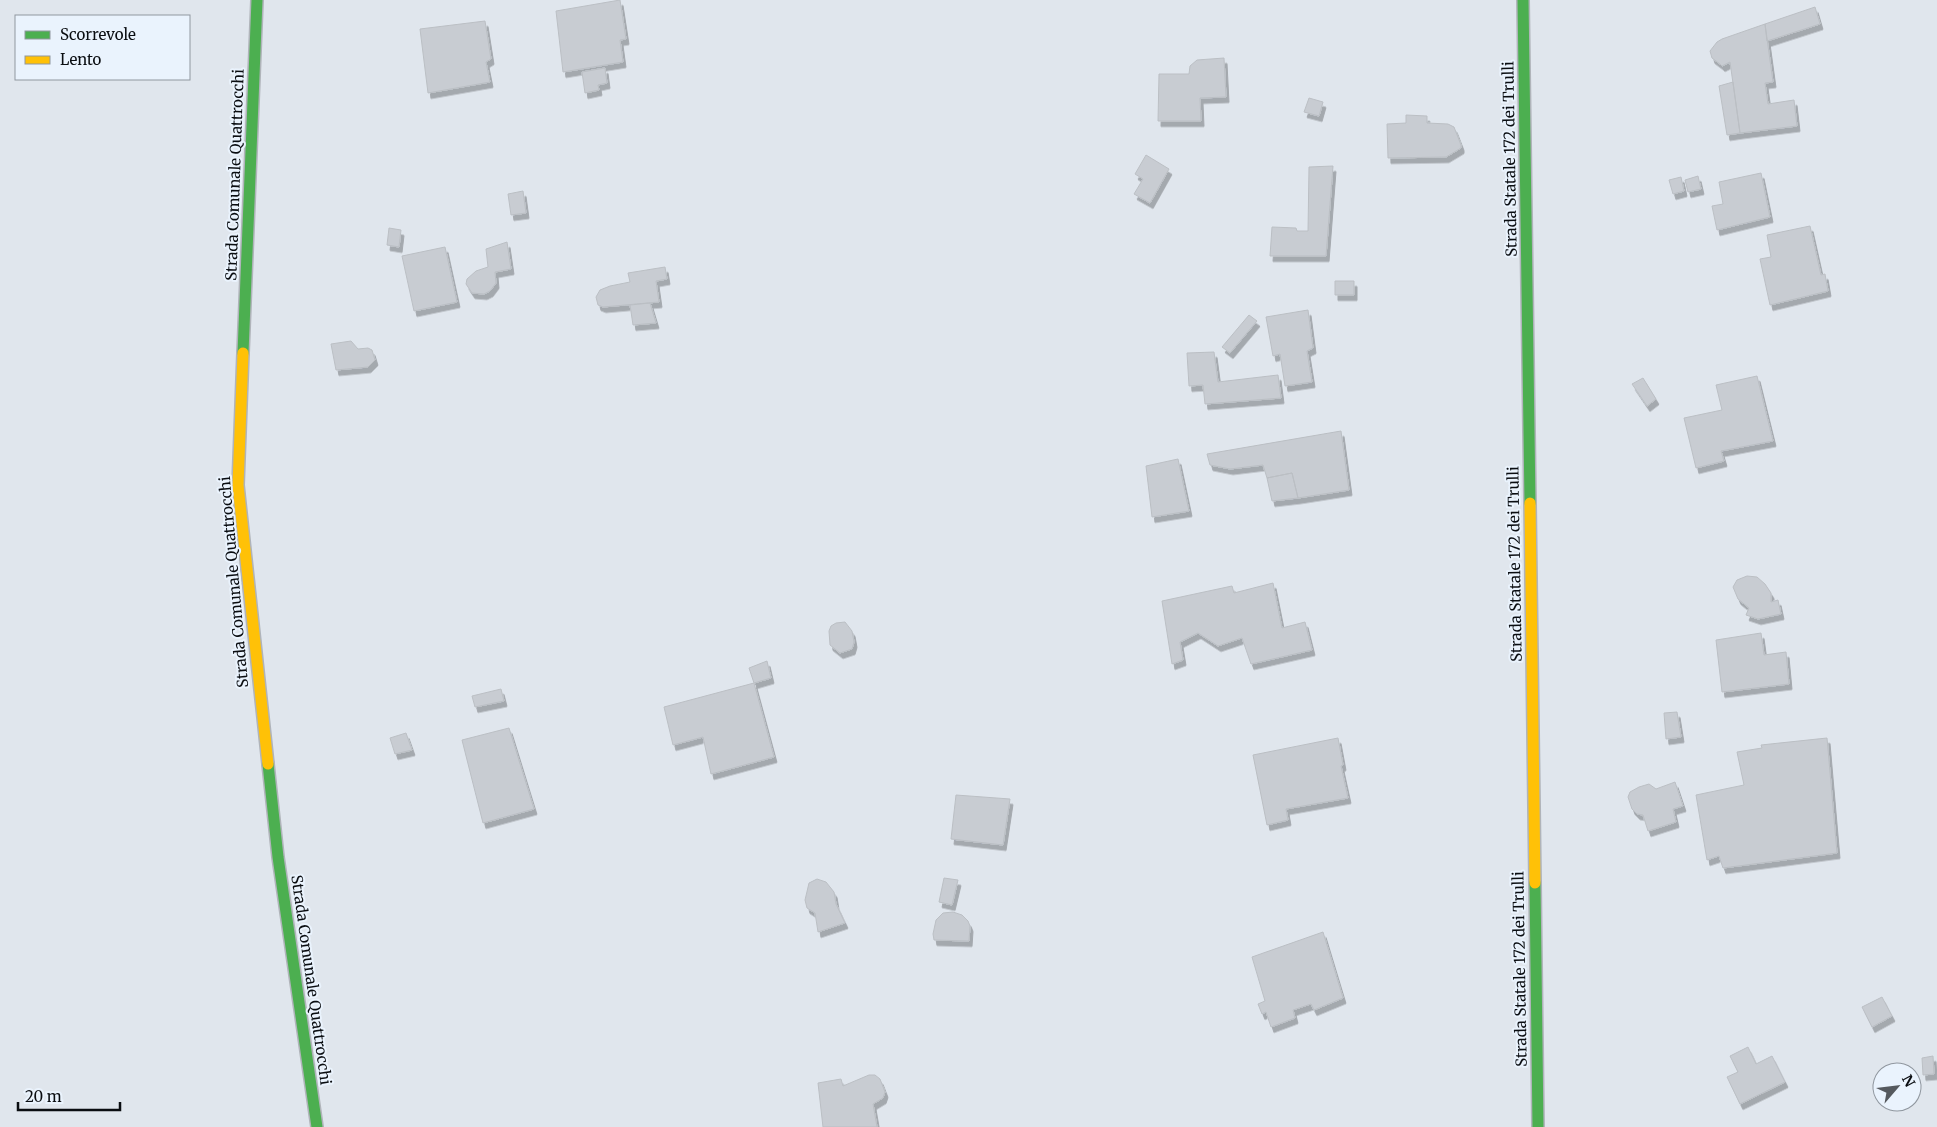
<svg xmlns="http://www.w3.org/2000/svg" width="1937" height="1127" font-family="Merriweather,serif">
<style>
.building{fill:#c8ccd2;stroke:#bbbfc4;filter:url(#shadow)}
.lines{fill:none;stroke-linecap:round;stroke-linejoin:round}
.fast-casing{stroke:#b0b4ba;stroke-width:14}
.slow-casing{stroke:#b0b4ba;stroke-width:14}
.fast{stroke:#4caf50;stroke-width:11}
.slow{stroke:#ffc107;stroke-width:11}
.labels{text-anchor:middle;stroke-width:4;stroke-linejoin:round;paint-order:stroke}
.street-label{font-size:15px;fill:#0a0d11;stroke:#eaf3fd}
</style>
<defs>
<filter id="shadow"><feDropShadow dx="3" dy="5.5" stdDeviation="0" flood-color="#0004"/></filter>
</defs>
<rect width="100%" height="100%" fill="#e0e6ed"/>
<!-- building -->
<path class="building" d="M620,0L626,39L620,40L623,62L563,72L556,11Z
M1815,7L1820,24L1767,41L1765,24Z
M485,21L491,59L486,62L490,82L428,93L420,29Z
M1765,24L1773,82L1765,83L1768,104L1794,100L1797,126L1740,133L1730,62L1722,66L1720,64L1712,58L1710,51L1717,42L1722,39Z
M1224,58L1226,97L1200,98L1201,121H1158L1159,74H1189L1190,66L1197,60Z
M605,68L607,83L598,85L599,90L585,93L582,72Z
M1733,82L1740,133L1727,135L1719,86Z
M1309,98L1323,102L1319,116L1304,112Z
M1406,115L1427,116V123L1448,124L1454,127L1461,145V148L1446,157L1388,158L1387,124L1406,123Z
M1146,155L1169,169L1150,203L1134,194L1143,179L1135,174Z
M1333,166L1326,256H1270L1272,227L1296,228L1297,231H1308L1309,167Z
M1761,173L1770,217L1717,230L1712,206L1723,204L1719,182Z
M1698,176L1701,189L1688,192L1685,180Z
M1681,177L1684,191L1673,194L1669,180Z
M523,191L526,213L511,215L508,194Z
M1810,226L1821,275L1825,274L1828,291L1770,305L1760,259L1771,257L1767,235Z
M389,228L401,230L399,247L387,245Z
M507,242L511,269L495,272L496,283L490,291L484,294L472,293L466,284L467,279L476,271L488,267L486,249Z
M445,247L457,302L414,311L402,256Z
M665,267L667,279L656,281L659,302L603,307L598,305L596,297L600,290L610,286L630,282L628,273Z
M1335,281H1354V295H1335Z
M650,303L656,323L633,325L630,305Z
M1308,310L1313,348L1307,351L1312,382L1285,386L1280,354L1273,356L1266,317Z
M1249,315L1257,321L1230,353L1222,347Z
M351,341L358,349L368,348L372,350L375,360L368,367L336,370L331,344Z
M1214,352L1218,382L1278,375L1281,398L1205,404L1203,385L1189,386L1187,353Z
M1757,376L1773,441L1721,451L1724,461L1696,468L1684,418L1722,410L1716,385Z
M1643,378L1656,399L1647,406L1632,384Z
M1341,431L1349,490L1298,498L1292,473L1267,478L1263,465L1230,469L1210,465L1207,454Z
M1178,459L1189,511L1152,517L1146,466Z
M1292,473L1298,498L1272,501L1267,478Z
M1747,576L1757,577L1765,584L1771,593V602L1778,600L1781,614L1758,619L1746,615L1749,608L1738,599L1733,587L1737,580Z
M1273,583L1282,628L1305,622L1312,650L1251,664L1242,638L1218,646L1198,633L1180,642L1183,660L1172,664L1162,601L1232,586L1234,593Z
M845,622L852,631L854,642L852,649L840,653L830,645L829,631L831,626L836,623Z
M1761,633L1764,655L1786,652L1789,684L1722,692L1716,640Z
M767,661L771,678L754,683L749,668Z
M754,683L774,757L711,774L703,737L673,745L664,707Z
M501,689L504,701L475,707L472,696Z
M1677,712L1681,737L1666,739L1664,713Z
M509,728L534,809L483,823L462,740Z
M406,733L412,750L395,754L390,738Z
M1338,738L1343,765L1341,766L1348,798L1286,809L1288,820L1267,825L1253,755Z
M1827,738L1837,853L1723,868L1719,856L1707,860L1696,795L1744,785L1737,752L1762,748L1761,745Z
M1675,782L1683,806L1673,809L1676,822L1648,831L1643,815L1637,814L1632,809L1628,797L1630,792L1639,787L1649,784L1656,789Z
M956,795L1010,799L1003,845L951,839Z
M944,878L958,880L952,905L939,902Z
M817,879L826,882L834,892L836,904L845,923L818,932L815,913L807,908L805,900L809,883Z
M953,912L962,915L968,921L970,926L969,941L934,940L933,934L936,920L943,913Z
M1323,932L1343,998L1314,1010L1311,1004L1293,1010L1295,1018L1271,1027L1266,1012L1262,1014L1258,1004L1265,1001L1252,957Z
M1882,997L1892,1016L1872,1027L1862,1007Z
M1748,1047L1756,1064L1772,1056L1785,1082L1740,1104L1727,1077L1738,1072L1730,1056Z
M1933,1056L1934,1074L1923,1075L1922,1058Z
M869,1075H875L880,1079L885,1092L883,1098L873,1104L877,1127H823L818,1083L841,1079L843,1086Z"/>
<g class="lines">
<!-- fast casing -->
<g class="fast-casing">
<path id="fast" d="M1523,0L1530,503
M243,353L257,0
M268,764L278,857L317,1127
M1535,883L1538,1127"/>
</g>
<!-- slow casing -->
<g class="slow-casing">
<path id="slow" d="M243,353L238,485L268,764
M1530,503L1535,883"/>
</g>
<!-- fast -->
<use href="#fast" class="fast"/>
<!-- slow -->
<use href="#slow" class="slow"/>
</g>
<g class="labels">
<!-- street labels -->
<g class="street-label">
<text transform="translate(1510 159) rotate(-91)" y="5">Strada Statale 172 dei Trulli</text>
<text transform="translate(235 175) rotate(-88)" y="5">Strada Comunale Quattrocchi</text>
<text transform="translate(1515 564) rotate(-91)" y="5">Strada Statale 172 dei Trulli</text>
<text transform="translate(234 582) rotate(-95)" y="5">Strada Comunale Quattrocchi</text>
<text transform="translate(1520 969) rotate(-91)" y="5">Strada Statale 172 dei Trulli</text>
<text transform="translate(311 980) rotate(82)" y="5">Strada Comunale Quattrocchi</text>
</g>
</g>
<!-- legend -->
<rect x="15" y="15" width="175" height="65" fill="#eaf3fd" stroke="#90979f"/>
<rect x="25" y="31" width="25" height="8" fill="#4caf50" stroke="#90979f"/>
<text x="60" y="40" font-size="15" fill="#0a0d11">Scorrevole</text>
<rect x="25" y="56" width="25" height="8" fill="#ffc107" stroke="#90979f"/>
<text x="60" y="65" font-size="15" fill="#0a0d11">Lento</text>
<!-- north arrow -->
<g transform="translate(1897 1087) rotate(62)"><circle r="24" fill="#eaf3fd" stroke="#90979f"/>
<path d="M0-4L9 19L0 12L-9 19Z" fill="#55595e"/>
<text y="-8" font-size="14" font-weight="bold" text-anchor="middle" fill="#0a0d11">N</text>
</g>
<!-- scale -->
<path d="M18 1102v8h102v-8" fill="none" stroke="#0a0d11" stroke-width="2.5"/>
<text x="25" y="1102" font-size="15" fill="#0a0d11" stroke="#eaf3fd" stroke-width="4" paint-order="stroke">20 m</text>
</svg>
